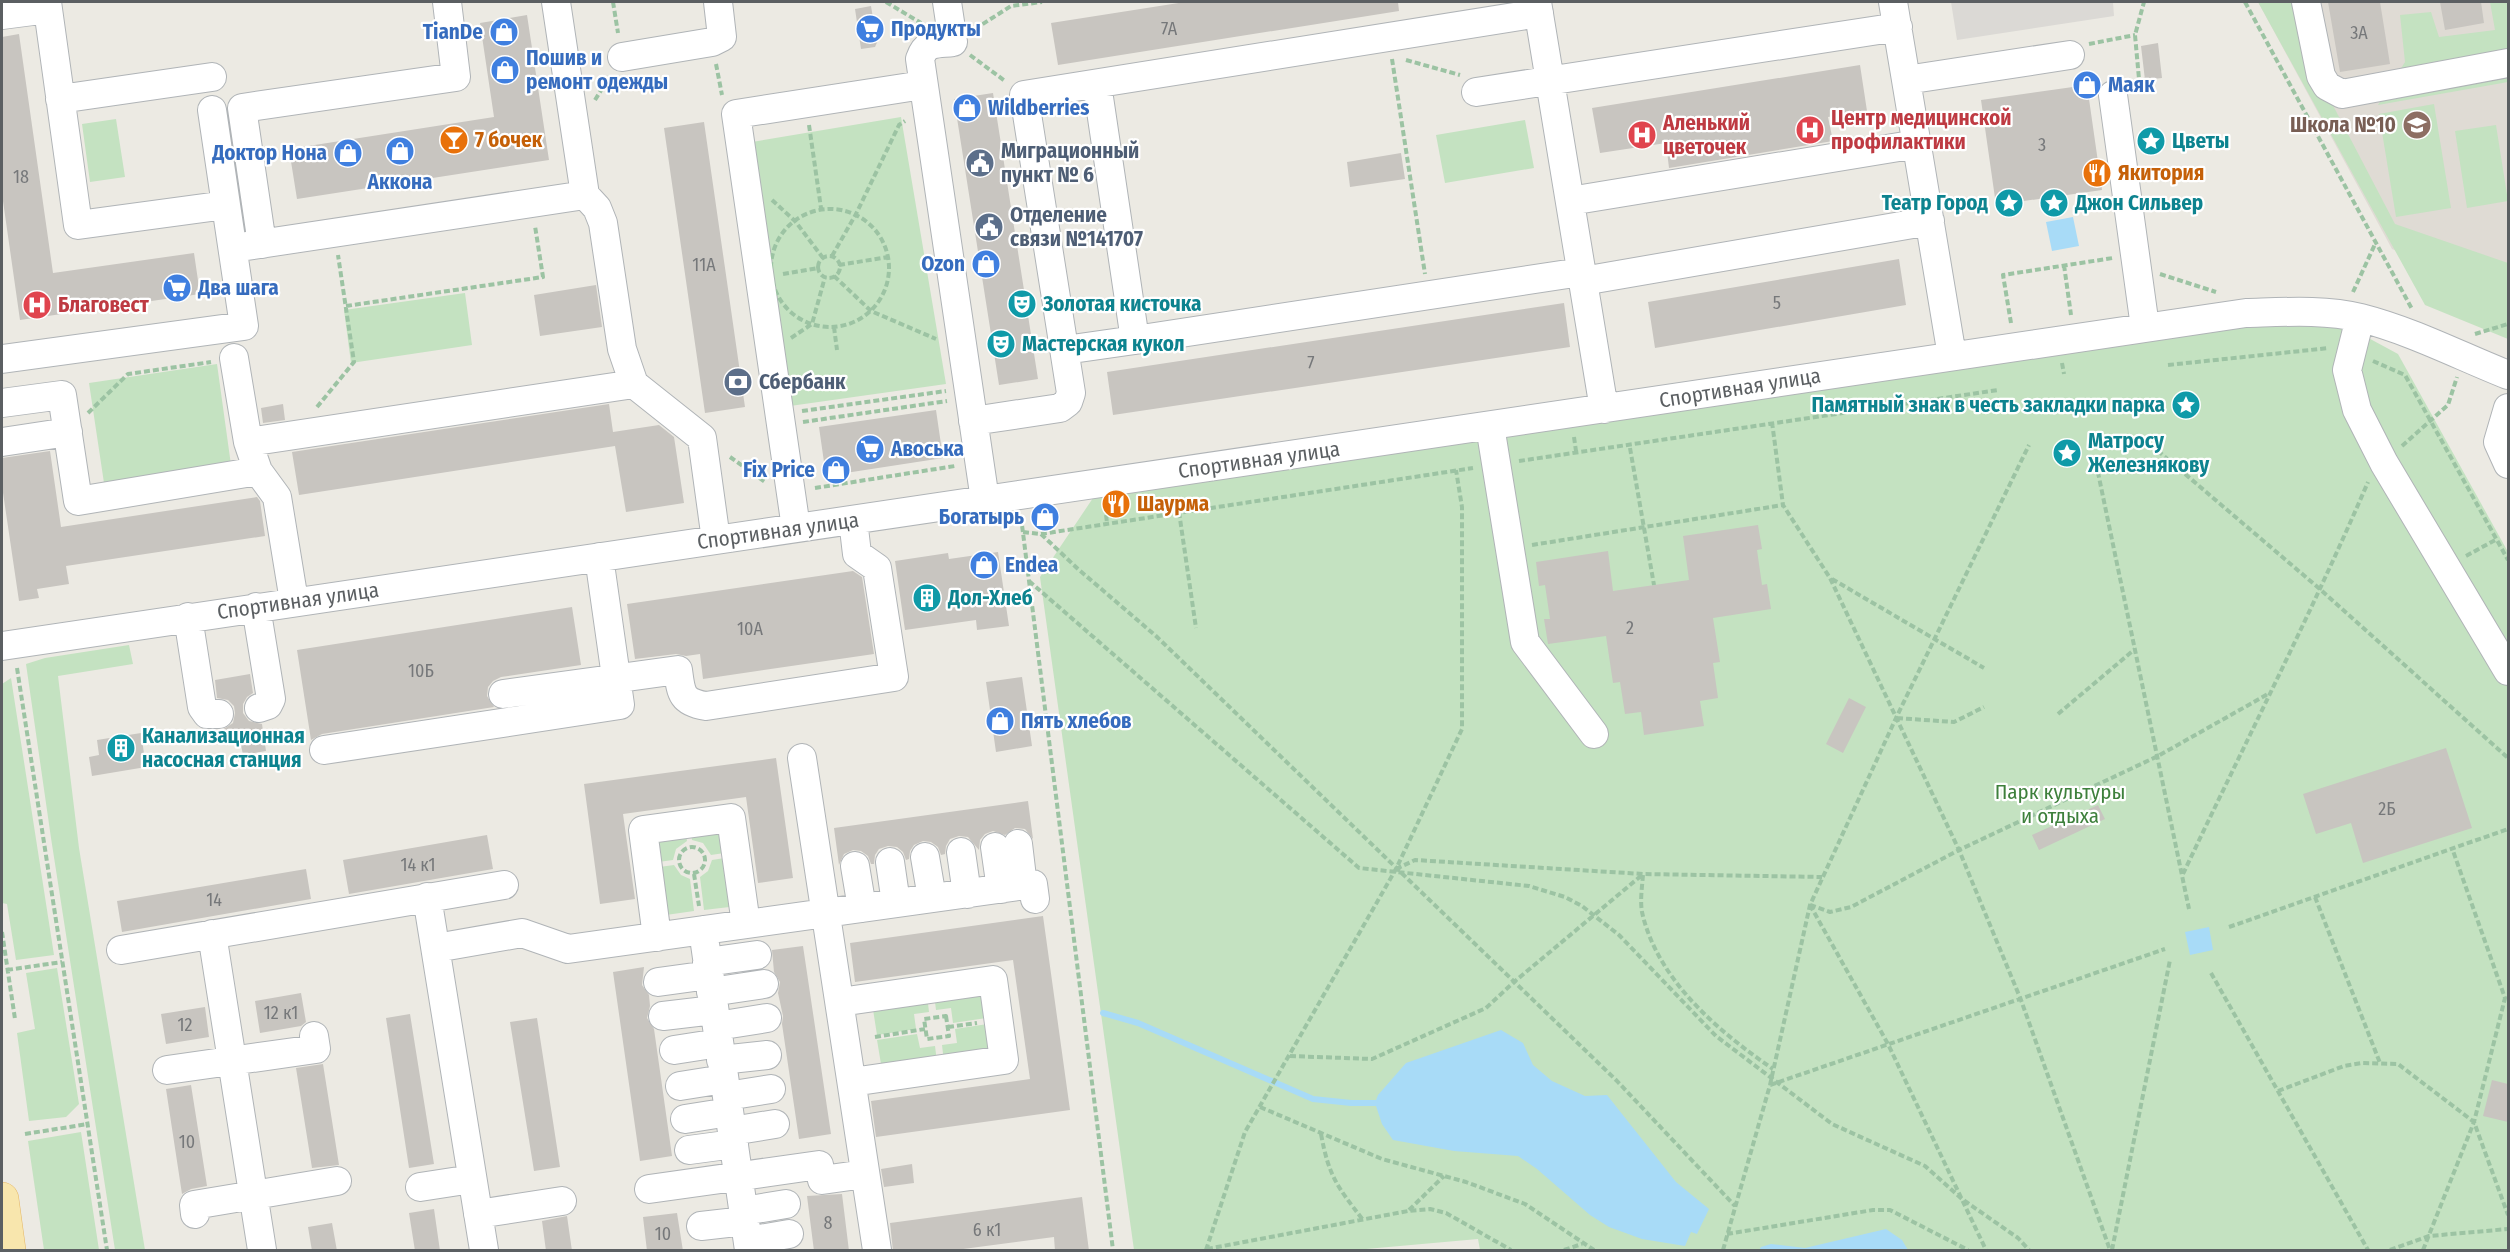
<svg xmlns="http://www.w3.org/2000/svg" width="2510" height="1252" font-family="'Fira Sans Condensed',sans-serif">
<style>
.industrial{fill:#dbd9d5}
.education{fill:#dfdbd4}
.green{fill:#c4e2c1}
.water{fill:#a8dbf7}
.lines{fill:none;stroke-linecap:round;stroke-linejoin:round}
.stream{stroke:#a8dbf7;stroke-width:6}
.building{fill:#c8c5c0}
.minor-casing{stroke:#b0b4b7;stroke-width:30}
.major-casing{stroke:#e4b664;stroke-width:34}
.path{stroke:#9cc3a3;stroke-width:4;stroke-dasharray:6 3;stroke-linecap:butt}
.minor{stroke:#fff;stroke-width:28}
.major{stroke:#f8e6ad;stroke-width:33}
.labels{text-anchor:middle;stroke-width:4.5;stroke-linejoin:round;paint-order:stroke}
.number-label{font-size:18px;fill:#76787a}
.shop-label{font-size:21px;font-weight:bold;fill:#366cbe;stroke:#fff;text-anchor:start}
.health-label{font-size:21px;font-weight:bold;fill:#be3a42;stroke:#fff;text-anchor:start}
.education-label{font-size:21px;font-weight:bold;fill:#785e54;stroke:#fff;text-anchor:end}
.food-label{font-size:21px;font-weight:bold;fill:#c56008;stroke:#fff;text-anchor:start}
.culture-label{font-size:21px;font-weight:bold;fill:#0d838f;stroke:#fff;text-anchor:start}
.service-label{font-size:21px;font-weight:bold;fill:#4e5e75;stroke:#fff;text-anchor:start}
.street-label{font-size:21px;fill:#5b5f62;stroke:#fff}
.park-label{font-size:21px;fill:#3e803c;stroke:#fff}
</style>
<rect width="100%" height="100%" fill="#eceae3"/>
<!-- industrial -->
<path class="industrial" d="M1951,2H2113L2114,16L1957,40Z"/>
<!-- education -->
<path class="education" d="M2258,2H2508V293L2392,249Z"/>
<!-- green -->
<path class="green" d="M2258,2H2301L2315,71L2395,224L2508,263V339L2425,305Z
M2490,2H2508V82L2378,105L2405,62L2400,15L2431,12L2439,37L2495,30Z
M2434,104L2451,208L2396,217L2379,114Z
M901,117L946,384L790,406L752,142Z
M116,119L125,177L90,182L82,124Z
M1525,120L1534,168L1445,183L1436,135Z
M2496,125L2508,201L2467,208L2455,131Z
M465,293L472,345L351,363L344,310Z
M2337,321L2398,354L2508,552V1250H1480L1478,1239L1355,1250H1134L1040,577L1093,498L2240,325Z
M217,364L231,465L104,483L89,383Z
M129,645L133,664L58,676L79,848L145,1250H115L51,838L26,664L45,658Z
M11,678L54,955L16,960L7,904L2,903V684Z
M726,822L731,852L711,855L703,843L692,840L690,827Z
M685,828L687,841L676,849L673,860L651,863L647,833Z
M731,857L738,906L704,910L700,877L708,871L712,860Z
M674,865L681,875L690,879L694,911L659,916L652,868Z
M57,968L79,1104L66,1117L29,1121L17,1033L35,1029L26,973Z
M988,986L993,1017L953,1023L951,1008L936,1010L934,994Z
M927,995L929,1012L914,1014L916,1029L877,1035L872,1003Z
M994,1023L998,1054L944,1062L942,1045L957,1043L955,1029Z
M917,1034L920,1048L935,1046L937,1062L882,1070L877,1040Z
M81,1132L99,1250H44L28,1141Z"/>
<!-- water -->
<path class="water" d="M2073,217L2079,246L2052,251L2046,222Z
M2209,927L2213,950L2190,955L2185,932Z
M1501,1030L1523,1043L1533,1065L1552,1081L1585,1096L1607,1095L1676,1182L1709,1209L1697,1234L1691,1232L1685,1246L1642,1239L1609,1227L1590,1215L1537,1169L1518,1156L1454,1151L1393,1140L1382,1124L1375,1103L1378,1095L1406,1063Z
M1886,1229L1902,1240L1908,1250H1759L1761,1247L1771,1244L1805,1248Z"/>
<g class="lines">
<!-- stream -->
<path class="stream" d="M1103,1013L1138,1023L1313,1099L1351,1103H1375"/>
</g>
<!-- building -->
<path class="building" d="M1185,2H1398L1399,11L1058,65L1051,23Z
M2328,2H2380L2390,64L2340,72Z
M2440,2H2481L2484,23L2445,30Z
M871,6L873,18L879,17L882,31L875,47L861,49L855,9Z
M527,15L549,160L297,199L289,149L494,117L480,23Z
M19,34L53,273L194,253L200,294L20,320L2,194V37Z
M2158,43L2162,78L2145,80L2141,46Z
M1860,65L1867,111L1828,117L1833,141L1669,168L1666,143L1600,153L1592,108Z
M2087,85L2102,190L1996,205L1981,100Z
M993,93L1038,379L999,385L954,99Z
M704,122L745,407L705,413L664,128Z
M1401,153L1405,179L1350,187L1347,162Z
M1899,259L1906,305L1655,348L1648,302Z
M596,285L602,327L540,336L534,295Z
M1564,303L1570,347L1113,415L1107,372Z
M283,404L285,420L263,423L261,408Z
M609,404L613,432L659,425L674,437L684,503L626,512L615,446L299,495L292,452Z
M936,410L943,458L826,476L819,427Z
M50,451L61,527L257,497L260,501L265,536L66,566L69,584L37,589L39,598L19,601L2,486V458Z
M1758,525L1762,549L1757,550L1762,585L1767,584L1771,609L1713,618L1720,662L1713,663L1718,698L1700,701L1704,726L1644,735L1641,712L1625,714L1620,682L1613,683L1606,636L1548,644L1544,619H1550L1545,585L1539,586L1536,562L1608,551L1613,591L1689,580L1683,536Z
M998,552L1009,626L977,630L976,620L905,630L895,561L948,553L949,559Z
M853,571L862,577L874,654L703,679L700,654L686,656L676,654L635,659L627,604Z
M572,607L581,665L501,677L493,681L488,687L487,696L494,707L322,734L311,740L297,650Z
M250,674L253,693L247,697L243,704V713L249,721L262,724L266,751L243,755L239,735L223,737L222,730L233,723L235,713L234,706L228,700L217,698L215,680Z
M1022,677L1032,746L996,752L986,682Z
M1849,698L1866,707L1843,753L1826,744Z
M141,733L146,767L92,776L89,757L99,755L97,740Z
M2446,748L2472,828L2363,863L2351,823L2316,834L2303,794Z
M776,758L793,878L758,883L746,797L623,814L635,899L600,904L584,784Z
M1028,801L1033,839L1025,829L1015,828L1005,835L993,831L985,834L980,840L979,850L968,837L959,836L950,839L946,846L945,854L941,855L938,847L931,842L923,841L914,845L910,851L909,859L906,860L903,852L897,847L888,846L879,849L875,855L874,864H871L868,856L861,851L853,850L844,854L839,865L834,828Z
M2098,805L2105,819L2039,850L2032,835Z
M487,835L493,869L349,894L343,860Z
M306,869L311,899L122,932L117,901Z
M1043,916L1070,1110L876,1137L871,1101L1030,1079L1013,960L855,982L850,943Z
M803,946L831,1134L799,1139L782,1024L783,1016L778,993L780,982L774,972L772,950Z
M644,967L642,985L649,995L650,1006L647,1018L654,1029L672,1156L640,1161L613,972Z
M301,993L306,1022L301,1026L260,1033L255,1001Z
M205,1007L209,1037L166,1044L161,1014Z
M410,1014L434,1164L409,1168L386,1018Z
M537,1018L560,1167L534,1171L510,1022Z
M323,1064L339,1165L312,1168L296,1068Z
M2492,1080L2508,1084V1122L2483,1116Z
M191,1085L207,1186L191,1189L182,1194L166,1089Z
M912,1164L914,1183L884,1187L881,1169Z
M842,1194L849,1251H814L807,1196Z
M1082,1197L1089,1251H1055L1054,1237L948,1251H893L890,1223Z
M434,1209L440,1251H415L409,1213Z
M677,1213L683,1251H647L643,1217Z
M567,1216L572,1251H546L542,1221Z
M332,1223L337,1251H312L308,1227Z"/>
<g class="lines">
<!-- minor casing -->
<g class="minor-casing">
<path id="minor" d="M556,2L585,195
M947,2L953,42C936,44 926,41 920,59L985,500
M1537,2L1604,409
M1893,2L1952,356
M2306,2L2321,76L2327,86L2342,94L2508,63
M2,15L48,9
M622,57L712,42L722,37L718,2
M1906,80L2070,55
M1097,84L1135,340L1581,272
M1476,92L1898,27
M2113,95L2145,327
M60,99L212,77
M212,110L226,205
M1570,201L1917,144
M262,244L242,108L456,77L447,2
M233,248L585,195L597,208L603,223L622,349L634,384
M1583,281L1930,221
M2360,318L2347,370L2357,410L2384,463L2508,671
M1065,350L1135,340
M234,358L248,442
M2,359L244,326L226,205L78,225L47,2
M2,403L62,395L78,501L258,471L248,442L634,384L702,438L716,540
M2508,408L2498,442L2508,464
M973,421L1060,408L1068,402L1071,393L1024,95L1539,13
M1490,426L1525,642L1594,734
M2,442L68,432
M258,471L277,497L294,601
M796,528L736,114L923,85
M256,607L271,699L268,705L259,708
M188,617L202,707L207,714H219
M2,646L2246,313C2284,312 2324,309 2361,318C2412,331 2460,356 2508,375
M503,694L678,670C681,693 681,702 706,706L894,677L877,568L857,554L853,520
M324,750L620,705L599,557
M802,758L877,1250
M1018,844L1023,886
M995,847L1001,889
M961,852L967,894
M925,857L932,898
M890,862L896,903
M855,866L862,908
M427,897L484,1250
M703,930L749,1250
M212,934L262,1250
M657,937L643,830L731,818L746,924
M436,948L522,933L568,949L1033,884L1035,899
M121,950L504,885
M707,962L757,955
M658,982L709,975
M711,992L764,984
M840,1002L993,980L1004,1060L852,1082
M663,1016L714,1010
M717,1026L767,1018
M674,1050L719,1043
M721,1060L767,1055
M167,1070L316,1049L314,1036
M680,1086L724,1079
M727,1096L771,1089
M685,1119L729,1112
M732,1131L775,1124
M689,1150L734,1144
M420,1187L472,1179
M649,1189L819,1165L822,1180L865,1174
M744,1211L786,1204
M195,1214L194,1205L337,1181
M478,1214L562,1201
M701,1226L745,1221
M748,1241L789,1234"/>
</g>
<!-- major casing -->
<g class="major-casing">
<path id="major" d="M2,1199L9,1250"/>
</g>
<!-- path -->
<path class="path" d="M613,2L618,33
M886,2L921,23
M2245,2L2412,309
M975,29L1011,6L1042,2
M2089,44L2135,35
M970,55L1005,81
M1392,59L1425,274
M1406,60L1460,75
M716,64L722,95
M2135,91L2140,90L2135,35L2144,2
M595,100L610,76
M809,125L821,208
M772,200L795,221L823,258
M771 268a59 59 0 1 1 118 0a59 59 0 1 1-118 0Z
M832,256L856,214L899,125L905,121
M818 267a11 11 0 1 1 22 0a11 11 0 1 1-22 0Z
M839,265L888,257
M2064,265L2071,315
M783,274L818,268
M2160,274L2216,292
M834,276L871,311L936,339
M2353,292L2376,242
M346,306L543,277L535,226
M2011,323L2003,275L2113,258
M834,327L837,350
M2475,334L2508,324
M791,338L812,324L825,277
M2373,361L2405,375L2508,560
M2062,363L2064,374
M2168,365L2329,348
M317,407L354,362L338,255
M802,411L946,391
M88,413L128,374L211,362
M803,422L947,401
M1772,422L1783,505L1830,578L1959,850L2021,1000L2110,1250
M1574,437L1576,451
M2144,439L2321,590L2508,758
M2402,446L2448,405L2457,377
M1630,448L1654,585
M730,457L765,482
M1519,461L1998,390
M2096,463L2189,909
M815,488L955,466
M1105,506L1107,523
M1179,512L1196,628
M1021,517L1113,1250
M1023,532L1041,534L1473,468
M1041,534L1078,569L1156,636L1617,1081L1735,1206
M1532,545L1783,505
M2466,556L2497,539
M1832,579L1984,668
M1029,581L1359,868L1529,886L1565,897L1582,906L1619,935L1716,1036L1832,1124L1925,1166L1962,1199L2018,1238L2029,1250
M17,668L107,1250
M2058,714L2135,649
M1897,718L1954,722L1984,707
M2052,789L2058,803
M679 860a13 13 0 1 1 26 0a13 13 0 1 1-26 0Z
M1396,869L1415,860L1643,874L1822,877
M694,874L699,906
M2183,874C2245,743 2311,614 2368,482
M1643,875C1642,887 1640,901 1642,912C1657,980 1719,1032 1773,1069
M2315,897L2380,1063
M1810,905L1830,912L1851,907L1959,850L2158,756L2268,694
M1810,905L1888,1044L1986,1250
M2229,927L2508,829
M2,932L15,1019
M7,970L62,962
M2211,973L2368,1250
M946,1016L949,1036L927,1039L924,1019Z
M948,1027L977,1023
M875,1037L925,1029
M1290,1056L1372,1059L1486,1008L1514,982L1642,875
M1770,1085L2165,949
M2278,1091L2344,1066L2362,1063L2398,1064L2474,1122L2508,1215
M1260,1107L1382,1159L1466,1182L1525,1204L1594,1250
M25,1134L88,1124
M1321,1134C1329,1177 1337,1186 1363,1220
M1409,1210L1444,1176
M1727,1234L1873,1210H1890L1968,1250
M1207,1249L1408,1211L1430,1209L1446,1213L1511,1250
M1206,1250L1245,1132L1396,869L1462,729V507L1456,470
M1564,1250L1582,1244
M1723,1250L1770,1085L1810,905L1896,718L2029,445
M2112,1250L2170,960
M2390,1250L2429,1236L2508,1229
M2423,1250L2474,1122L2505,998L2452,848"/>
<!-- minor -->
<use href="#minor" class="minor"/>
<!-- major -->
<use href="#major" class="major"/>
</g>
<!-- icons -->
<defs>
<g id="supermarket-disc" transform="scale(1.5)"><circle r="9.5" fill="#3f7fe0" stroke="#fff"/><path d="M-6-5.5h2.5l.6 2H6L4.5 2H-2.5L-4.4-4H-6ZM-1.5 3.2a1.3 1.3 0 1 0 .1 0ZM3 3.2a1.3 1.3 0 1 0 .1 0Z" fill="#fff"/></g>
<g id="shop-disc" transform="scale(1.5)"><circle r="9.5" fill="#3f7fe0" stroke="#fff"/><path d="M-5-2.5h2.3a2.7 3.5 0 0 1 5.4 0H5L5.5 6h-11ZM-1.5-2.5h3a1.5 2.3 0 0 0-3 0Z" fill="#fff"/></g>
<g id="school-disc" transform="scale(1.5)"><circle r="9.5" fill="#8d6e63" stroke="#fff"/><path d="M0-5L7-2L0 1L-7-2ZM-4 1L0 2.5L4 1V4Q0 6-4 4Z" fill="#fff"/></g>
<g id="hospital-disc" transform="scale(1.5)"><circle r="9.5" fill="#e0444e" stroke="#fff"/><path d="M-5-5h3v3.5h4V-5h3V5h-3V1.5h-4V5h-3Z" fill="#fff"/></g>
<g id="bar-disc" transform="scale(1.5)"><circle r="9.5" fill="#e8710a" stroke="#fff"/><path d="M-6-5H6L.8 .8V4.5H3.5V6h-7V4.5H-.8V.8Z" fill="#fff"/></g>
<g id="sight-disc" transform="scale(1.5)"><circle r="9.5" fill="#0f9aa8" stroke="#fff"/><path d="M0-6L1.8-2.2L6-1.7L2.9 1.2L3.7 5.4L0 3.3L-3.7 5.4L-2.9 1.2L-6-1.7L-1.8-2.2Z" fill="#fff"/></g>
<g id="civic-disc" transform="scale(1.5)"><circle r="9.5" fill="#5c6f8a" stroke="#fff"/><path d="M-.6-6.5H3V-4.5H.6V-3L4-1V1h2V6H-6V1h2V-1L-.6-3ZM-1.2 2.5V6h2.4V2.5Z" fill="#fff"/></g>
<g id="restaurant-disc" transform="scale(1.5)"><circle r="9.5" fill="#e8710a" stroke="#fff"/><path d="M-5-6h1v4h1v-4h1v4h1v-4h1v5L-1.5 .5V6h-2V.5L-5-1ZM5-6V6H3V1.5H1.5Q1.5-4 5-6Z" fill="#fff"/></g>
<g id="theatre-disc" transform="scale(1.5)"><circle r="9.5" fill="#0f9aa8" stroke="#fff"/><path d="M-5-5.5Q0-4 5-5.5V0Q5 5 0 6Q-5 5-5 0ZM-3.3-2.5H-1v1.5H-3.3ZM1-2.5H3.3v1.5H1ZM-2.8 1Q0 5.5 2.8 1Z" fill="#fff"/></g>
<g id="bank-disc" transform="scale(1.5)"><circle r="9.5" fill="#5c6f8a" stroke="#fff"/><path d="M-6-4H6V4H-6ZM0-2.3a2.3 2.3 0 1 0 0 4.6a2.3 2.3 0 1 0 0-4.6Z" fill="#fff"/></g>
<g id="building-disc" transform="scale(1.5)"><circle r="9.5" fill="#0f9aa8" stroke="#fff"/><path d="M-4-6H4V6H1V3H-1V6H-4ZM-2.5-4.3h1.7v1.8h-1.7ZM.8-4.3h1.7v1.8H.8ZM-2.5-1h1.7V.8h-1.7ZM.8-1h1.7V.8H.8Z" fill="#fff"/></g>
</defs>
<g fill-rule="evenodd">
<use href="#supermarket-disc" x="870" y="29"/>
<use href="#shop-disc" x="504" y="32"/>
<use href="#shop-disc" x="505" y="70"/>
<use href="#shop-disc" x="2087" y="85"/>
<use href="#shop-disc" x="967" y="108"/>
<use href="#school-disc" x="2417" y="125"/>
<use href="#hospital-disc" x="1810" y="130"/>
<use href="#hospital-disc" x="1642" y="135"/>
<use href="#bar-disc" x="454" y="140"/>
<use href="#sight-disc" x="2151" y="141"/>
<use href="#shop-disc" x="400" y="151"/>
<use href="#shop-disc" x="348" y="153"/>
<use href="#civic-disc" x="980" y="163"/>
<use href="#restaurant-disc" x="2097" y="173"/>
<use href="#sight-disc" x="2009" y="203"/>
<use href="#sight-disc" x="2054" y="203"/>
<use href="#civic-disc" x="989" y="227"/>
<use href="#shop-disc" x="986" y="264"/>
<use href="#supermarket-disc" x="177" y="288"/>
<use href="#theatre-disc" x="1022" y="304"/>
<use href="#hospital-disc" x="37" y="305"/>
<use href="#theatre-disc" x="1001" y="344"/>
<use href="#bank-disc" x="738" y="382"/>
<use href="#sight-disc" x="2186" y="405"/>
<use href="#supermarket-disc" x="870" y="449"/>
<use href="#sight-disc" x="2067" y="453"/>
<use href="#shop-disc" x="836" y="470"/>
<use href="#restaurant-disc" x="1116" y="504"/>
<use href="#shop-disc" x="1045" y="517"/>
<use href="#shop-disc" x="984" y="565"/>
<use href="#building-disc" x="927" y="598"/>
<use href="#shop-disc" x="1000" y="721"/>
<use href="#building-disc" x="121" y="748"/>
</g>
<g class="labels">
<!-- number labels -->
<g class="number-label">
<text x="1169" y="35">7А</text>
<text x="2359" y="39">3А</text>
<text x="2042" y="151">3</text>
<text x="21" y="183">18</text>
<text x="704" y="271">11А</text>
<text x="1777" y="309">5</text>
<text x="1311" y="369">7</text>
<text x="1630" y="634">2</text>
<text x="750" y="635">10А</text>
<text x="421" y="677">10Б</text>
<text x="2387" y="815">2Б</text>
<text x="418" y="871">14 к1</text>
<text x="214" y="906">14</text>
<text x="281" y="1019">12 к1</text>
<text x="185" y="1031">12</text>
<text x="187" y="1148">10</text>
<text x="828" y="1229">8</text>
<text x="987" y="1236">6 к1</text>
<text x="663" y="1240">10</text>
</g>
<!-- shop labels -->
<g class="shop-label">
<text x="891" y="36">Продукты</text>
<text x="483" y="39" text-anchor="end">TianDe</text>
<text x="526" y="65">Пошив и<tspan x="526" dy="24">ремонт одежды</tspan></text>
<text x="2108" y="92">Маяк</text>
<text x="988" y="115">Wildberries</text>
<text x="327" y="160" text-anchor="end">Доктор Нона</text>
<text x="400" y="189" text-anchor="middle">Аккона</text>
<text x="965" y="271" text-anchor="end">Ozon</text>
<text x="198" y="295">Два шага</text>
<text x="891" y="456">Авоська</text>
<text x="815" y="477" text-anchor="end">Fix Price</text>
<text x="1024" y="524" text-anchor="end">Богатырь</text>
<text x="1005" y="572">Endea</text>
<text x="1021" y="728">Пять хлебов</text>
</g>
<!-- health labels -->
<g class="health-label">
<text x="1831" y="125">Центр медицинской<tspan x="1831" dy="24">профилактики</tspan></text>
<text x="1663" y="130">Аленький<tspan x="1663" dy="24">цветочек</tspan></text>
<text x="58" y="312">Благовест</text>
</g>
<!-- education labels -->
<g class="education-label">
<text x="2396" y="132">Школа №10</text>
</g>
<!-- food labels -->
<g class="food-label">
<text x="475" y="147">7 бочек</text>
<text x="2118" y="180">Якитория</text>
<text x="1137" y="511">Шаурма</text>
</g>
<!-- culture labels -->
<g class="culture-label">
<text x="2172" y="148">Цветы</text>
<text x="1988" y="210" text-anchor="end">Театр Город</text>
<text x="2075" y="210">Джон Сильвер</text>
<text x="1043" y="311">Золотая кисточка</text>
<text x="1022" y="351">Мастерская кукол</text>
<text x="2165" y="412" text-anchor="end">Памятный знак в честь закладки парка</text>
<text x="2088" y="448">Матросу<tspan x="2088" dy="24">Железнякову</tspan></text>
<text x="948" y="605">Дол-Хлеб</text>
<text x="142" y="743">Канализационная<tspan x="142" dy="24">насосная станция</tspan></text>
</g>
<!-- service labels -->
<g class="service-label">
<text x="1001" y="158">Миграционный<tspan x="1001" dy="24">пункт № 6</tspan></text>
<text x="1010" y="222">Отделение<tspan x="1010" dy="24">связи №141707</tspan></text>
<text x="759" y="389">Сбербанк</text>
</g>
<!-- street labels -->
<g class="street-label">
<text transform="translate(1740 388) rotate(-9)" y="7">Спортивная улица</text>
<text transform="translate(1259 460) rotate(-8)" y="7">Спортивная улица</text>
<text transform="translate(778 531) rotate(-8)" y="7">Спортивная улица</text>
<text transform="translate(298 601) rotate(-8)" y="7">Спортивная улица</text>
</g>
<!-- park labels -->
<g class="park-label">
<text x="2060" y="799">Парк культуры<tspan x="2060" dy="24">и отдыха</tspan></text>
</g>
</g>
<!-- border -->
<rect width="2510" height="1252" fill="none" stroke="#5b5f62" stroke-width="6"/>
</svg>
